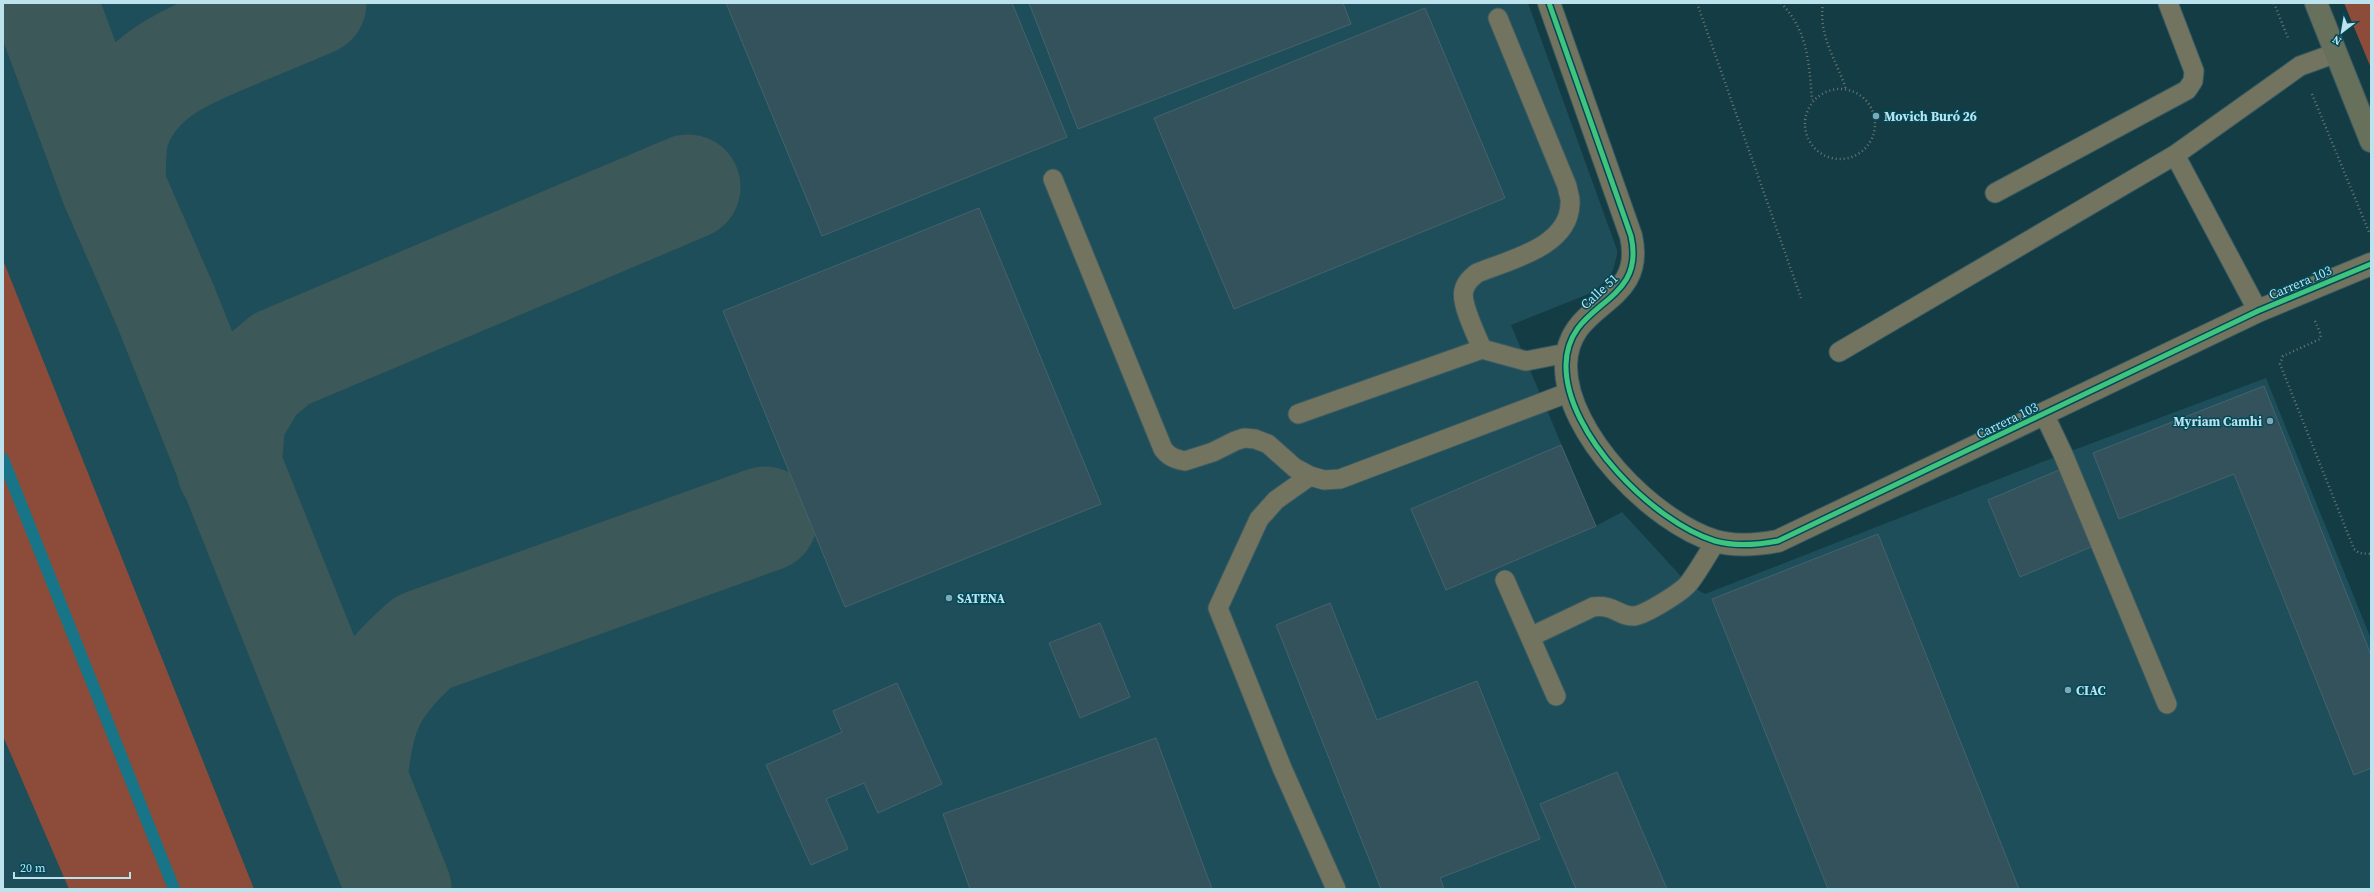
<svg xmlns="http://www.w3.org/2000/svg" width="2374" height="892" font-family="'Source Serif 4',serif">
<style>
.built{fill:#1e4e5a}
.green{fill:#8d4c39}
.lines{fill:none;stroke-linecap:round;stroke-linejoin:round}
.stream{stroke:#187487;stroke-width:12}
.taxiway{stroke:#3d5858;stroke-width:105}
.building{fill:#33525c;stroke:#45636e}
.lane-casing{stroke:#3a5b62;stroke-width:21}
.street-casing{stroke:#3a5b62;stroke-width:24}
.primary-casing{stroke:#3a5b62;stroke-width:24}
.path{stroke:#6c776d;stroke-width:2.5;stroke-dasharray:1 3;stroke-linecap:butt}
.lane{stroke:#727460;stroke-width:19}
.street{stroke:#727460;stroke-width:22}
.primary{stroke:#66705a;stroke-width:22}
.cycleway-casing{stroke:#004958;stroke-width:8}
.cycleway{stroke:#40c37c;stroke-width:5}
.poi-dot{fill:#81a8b2;stroke:#004958;stroke-width:1.5}
.labels{text-anchor:middle;stroke-width:3;stroke-linejoin:round;paint-order:stroke}
.poi-label{font-size:13px;font-weight:bold;fill:#bce2ee;stroke:#004958;text-anchor:start}
.street-label{font-size:13px;fill:#bce2ee;stroke:#004958}
</style>
<rect width="100%" height="100%" fill="#143c44"/>
<!-- built -->
<path class="built" d="M3,3H1528L1617,250V255L1613,270L1608,279L1591,293L1511,325L1596,526L1622,512L1689,585L1705,594L2063,454L2266,378L2371,639V889H3Z"/>
<!-- green -->
<path class="green" d="M2344,3H2371V68Z
M3,260L254,889H69L3,736Z"/>
<g class="lines">
<!-- stream -->
<path class="stream" d="M3,459L174,889"/>
<!-- taxiway -->
<path class="taxiway" d="M45,3L113,186L165,305L399,889
M113,186C114,166 112,144 119,126C138,74 192,54 238,35C264,24 289,14 314,3
M229,468L233,418L256,380L281,359L688,187
M355,779C361,713 373,686 423,642L765,519"/>
</g>
<!-- building -->
<path class="building" d="M726,3H1012L1067,137L822,236Z
M1029,3H1343L1351,24L1078,129Z
M1425,8L1505,198L1234,309L1154,118Z
M979,208L1101,504L845,607L723,311Z
M2264,386L2371,655V768L2354,775L2234,474L2119,519L2093,453Z
M1561,445L1596,526L1446,590L1411,509Z
M2059,470L2091,547L2020,577L1988,500Z
M1878,534L2019,889H1828L1712,599Z
M1330,603L1377,720L1477,681L1540,839L1440,878L1444,889H1381L1276,625Z
M1100,623L1130,697L1080,718L1049,643Z
M897,683L942,784L878,813L864,783L826,799L848,849L811,865L766,765L842,732L833,711Z
M1156,738L1212,889H970L943,814Z
M1617,772L1667,889H1576L1540,804Z"/>
<g class="lines">
<!-- lane casing -->
<g class="lane-casing">
<path id="lane" d="M2175,155L2300,66L2336,53
M1053,179L1163,449C1169,457 1175,459 1185,461L1213,452L1235,441L1244,438L1255,439L1268,444L1295,468L1310,476L1324,480L1340,479L1570,392
M1995,193L2187,90L2193,81L2194,71L2168,3
M1482,349C1477,336 1460,303 1464,290C1466,282 1471,278 1477,273C1509,260 1569,247 1570,204C1571,199 1568,192 1567,186L1498,18
M1839,352L2175,155L2258,311
M1298,414L1482,349L1526,361L1567,353
M2044,414L2063,454L2167,704
M1310,476L1276,500L1259,519L1218,608L1282,768L1336,889
M1505,580L1556,696
M1530,637L1593,607C1615,604 1619,617 1634,616C1645,615 1682,592 1689,583C1699,570 1707,555 1716,541"/>
</g>
<!-- street casing -->
<g class="street-casing">
<path id="street" d="M1549,3L1631,236C1647,307 1567,299 1566,365C1565,433 1653,522 1715,541C1736,547 1757,545 1778,541L2258,311L2371,264"/>
</g>
<!-- primary casing -->
<g class="primary-casing">
<path id="primary" d="M2316,3L2371,141"/>
</g>
<!-- path -->
<path class="path" d="M1697,3L1801,298
M1781,3C1808,31 1809,63 1812,100
M1823,3C1818,36 1836,59 1846,89
M2274,3L2288,38
M1805 124a35 35 0 1 1 70 0a35 35 0 1 1-70 0Z
M2312,94L2369,232
M2315,321L2321,335L2320,339L2283,356L2280,364L2354,549L2359,553L2371,554"/>
<!-- lane -->
<use href="#lane" class="lane"/>
<!-- street -->
<use href="#street" class="street"/>
<!-- primary -->
<use href="#primary" class="primary"/>
<!-- cycleway casing -->
<g class="cycleway-casing">
<path id="cycleway" d="M1549,3L1631,236C1647,307 1567,299 1566,365C1565,433 1653,522 1715,541C1736,547 1757,545 1778,541L2258,311L2371,264"/>
</g>
<!-- cycleway -->
<use href="#cycleway" class="cycleway"/>
</g>
<!-- markers -->
<g class="poi-dot">
<circle cx="1876" cy="116" r="4"/>
<circle cx="2270" cy="421" r="4"/>
<circle cx="949" cy="598" r="4"/>
<circle cx="2068" cy="690" r="4"/>
</g>
<g class="labels">
<!-- poi labels -->
<g class="poi-label">
<text x="1884" y="121">Movich Buró 26</text>
<text x="2262" y="426" text-anchor="end">Myriam Camhi</text>
<text x="957" y="603">SATENA</text>
<text x="2076" y="695">CIAC</text>
</g>
<!-- street labels -->
<g class="street-label">
<text transform="translate(2300 282) rotate(-23)" y="5">Carrera 103</text>
<text transform="translate(1599 291) rotate(-43)" y="5">Calle 51</text>
<text transform="translate(2007 420) rotate(-26)" y="5">Carrera 103</text>
</g>
</g>
<!-- border -->
<rect width="2374" height="892" fill="none" stroke="#bce2ee" stroke-width="8"/>
<!-- north arrow -->
<g transform="translate(2342 32) rotate(211)" stroke="#004958" stroke-width="3" paint-order="stroke">
<path d="M0-3L7 15L0 10L-7 15Z" fill="#bce2ee"/>
<text y="-6" font-size="11" font-weight="bold" text-anchor="middle" fill="#bce2ee">N</text>
</g>
<!-- scale -->
<path d="M14 872v6h116v-6" fill="none" stroke="#bce2ee" stroke-width="2"/>
<text x="20" y="872" font-size="12" fill="#bce2ee" stroke="#004958" stroke-width="3" paint-order="stroke">20 m</text>
</svg>
